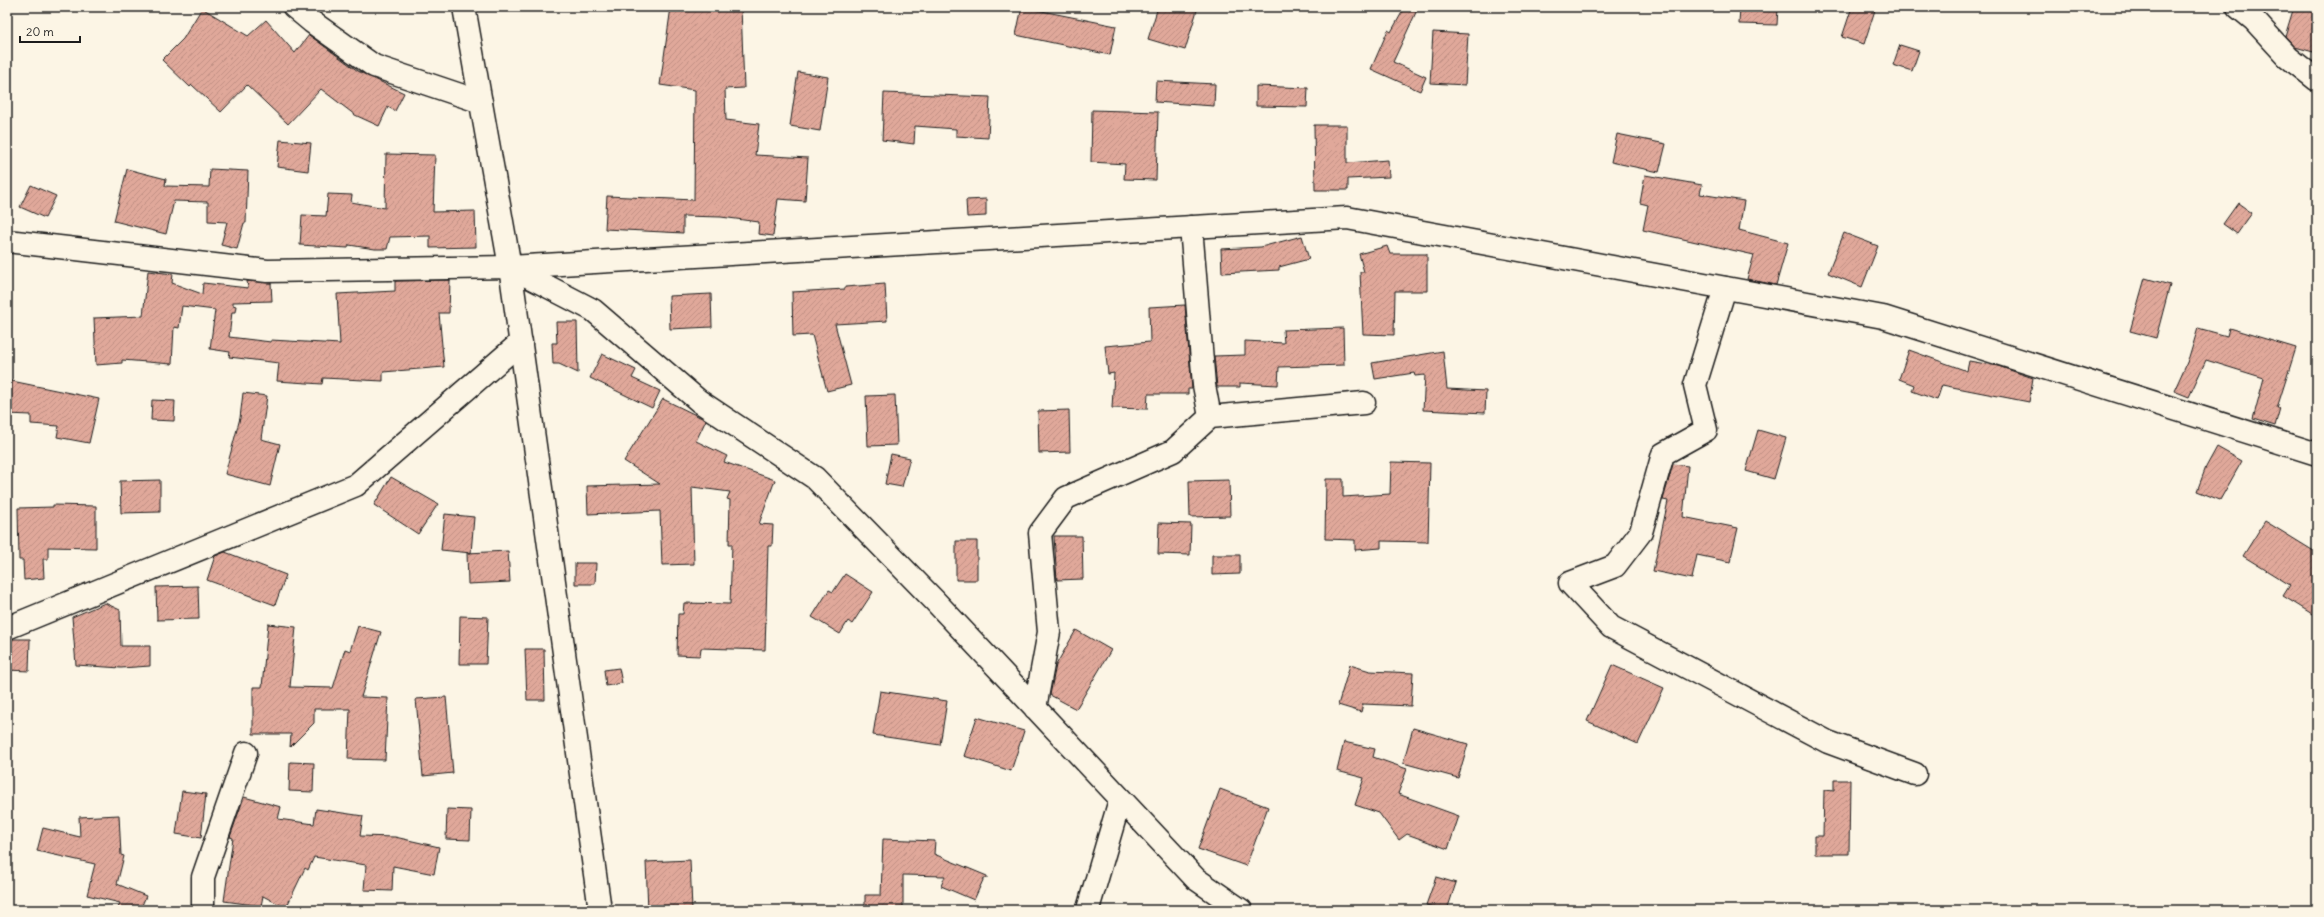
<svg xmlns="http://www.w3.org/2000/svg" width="2324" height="917" font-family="Delius,sans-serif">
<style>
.building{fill:url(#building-hatch);stroke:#1c1c1c}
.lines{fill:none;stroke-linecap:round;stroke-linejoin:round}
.minor-casing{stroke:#1c1c1c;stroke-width:25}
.tertiary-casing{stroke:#1c1c1c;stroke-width:25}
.minor{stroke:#fcf5e5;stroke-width:22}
.tertiary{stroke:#fcf5e5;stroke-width:22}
</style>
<defs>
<pattern id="building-hatch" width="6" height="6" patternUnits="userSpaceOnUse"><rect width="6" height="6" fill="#e0a89a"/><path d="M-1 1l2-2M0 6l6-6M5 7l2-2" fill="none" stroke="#c09084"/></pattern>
</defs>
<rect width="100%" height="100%" fill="#fcf5e5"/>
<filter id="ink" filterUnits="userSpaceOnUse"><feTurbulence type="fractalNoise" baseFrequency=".025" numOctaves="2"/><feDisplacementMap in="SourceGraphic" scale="8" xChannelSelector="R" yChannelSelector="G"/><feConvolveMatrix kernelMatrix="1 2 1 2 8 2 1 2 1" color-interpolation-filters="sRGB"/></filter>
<g filter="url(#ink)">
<!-- building -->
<path class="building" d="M671,7H741L744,88L725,89L726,120L759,124L755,155L808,158L805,201L778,199L773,236L758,234L759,222L721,217L683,216V233L605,229L607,196L694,200L695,90L660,85Z
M1022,7L1116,26L1110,55L1016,35Z
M1158,7H1198L1185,50L1148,39Z
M1405,7L1418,8L1393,62L1426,77L1420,91L1371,69L1388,30L1391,32Z
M1740,7H1778L1777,25L1739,24Z
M1852,7H1876L1864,44L1842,37Z
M2294,7H2317V53L2295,47L2285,36Z
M202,8L248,36L266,20L295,53L309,35L358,71L404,93L395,111L388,107L379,126L355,115L321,89L288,124L247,85L221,112L192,85L190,87L162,60L183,39Z
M1433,32L1468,34L1465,85L1430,83Z
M1900,45L1919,51L1912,71L1893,65Z
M798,72L828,77L820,131L790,126Z
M1156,81L1215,84L1214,106L1155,102Z
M1256,86L1308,88L1307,107L1256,106Z
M884,93L990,97L988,138L956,136V129L915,126L914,144L882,140Z
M1092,110L1158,112L1156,180L1124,179L1125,164L1091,162Z
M1314,125H1347V163L1388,160L1389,177L1348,179V190H1315Z
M1617,134L1666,144L1659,172L1611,162Z
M280,140L311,143L308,171L277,167Z
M386,154L435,155L433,212L475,211L476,247L430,248V236L390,237L387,249H375L349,245L348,248L300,245L302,215L326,216L328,194L352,195L351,202L385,208Z
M127,169L166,179L165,186L209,187L210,169L248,171L246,223H244L237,249L221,245L227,222L208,221V202L174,201L166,234L114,221Z
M1645,175L1702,185L1700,194L1744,201L1739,230L1788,243L1776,285L1747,279L1754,255L1643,230L1648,205L1640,203Z
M31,185L56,196L45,218L20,207Z
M986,199V216L967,217L966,200Z
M2238,203L2252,213L2237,234L2223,224Z
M1844,233L1878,246L1862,287L1828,273Z
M1302,236L1309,259L1279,267V270L1222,273L1221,249L1261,247Z
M1387,246L1390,254H1427V291H1395L1394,335L1363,334L1360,272H1364L1359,254Z
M148,271L173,274L172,283L202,294L203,283L248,288L247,281L271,283L272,301L233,302V305L236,306L235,312H232L229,337L271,342V340L340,344L337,294L395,291V281L450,280L449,313H439L444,367L383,372V381L323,378L322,384L277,381L279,363L229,357L230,352L210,349L215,310L182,306L179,328L174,327L172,364L122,360V363L96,365L94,318L143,316Z
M2145,278L2170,285L2156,338L2130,331Z
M885,284L887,321L835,324L851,385L827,391L812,335L793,336L792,292L845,289V287Z
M711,294L712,327L670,329L669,296Z
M1185,305L1192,389H1188V394H1148L1147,409L1112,408L1114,373L1108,374L1105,346L1150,342L1149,307Z
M556,322H577L578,373L559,364H553L552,343H557Z
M1343,328L1344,365L1279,367L1278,385L1240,383V387H1217L1214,356L1245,355V341L1284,343L1283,330Z
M2198,328L2227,336L2229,328L2296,348L2277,408H2280L2275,426L2253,419L2264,378L2206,360L2189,397L2174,391L2189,358Z
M1909,350L1967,371L1969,361L1998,366L2033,378L2029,402L1942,385L1937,400L1912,391L1914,385L1899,379Z
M1443,351L1447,389L1486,391L1485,413L1423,410L1425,375L1415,376L1414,373L1375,379L1372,363Z
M602,354L636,370L632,378L660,391L652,408L590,378Z
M7,380L99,399L89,443L57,437L59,426L31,424V415L7,414Z
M243,393L267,396L261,439L280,444L270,486L225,474L240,418Z
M895,395L897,445L868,446L866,396Z
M663,399L706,420L696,441L727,456L724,462L775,480L759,524L773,525L772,546H768L765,650L701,648L700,656L677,655L678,614H683L684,603L730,604L732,544H729L730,500L727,499L730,492L692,487L694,564L662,565L660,511L588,514L587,486L660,484L624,461Z
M152,400L175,401L174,421L151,420Z
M1069,410L1070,452L1039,453L1038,411Z
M1758,430L1786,438L1774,479L1746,471Z
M2217,447L2242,461L2220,500L2197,491L2206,467Z
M891,454L910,458L902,487L885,484Z
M1391,462L1430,463L1428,542L1381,541V548L1355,550V540L1325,539L1326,479H1343V497L1390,494Z
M1673,464L1688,466L1683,517L1738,528L1730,562L1697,555L1692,579L1653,571L1668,501L1663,500Z
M391,477L438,504L418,534L374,505Z
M160,480V512L121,513L120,481Z
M1229,480L1230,516L1190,517L1189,481Z
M53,505L96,506V548L48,547V559H43L44,578L24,580L23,560H19L18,508L53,507Z
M445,514L474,517L471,553L441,550Z
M2265,521L2317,553V617L2283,596L2290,585L2243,556Z
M1159,523L1191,524L1190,555L1158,554Z
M1054,536H1082L1083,579L1057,580Z
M956,541H977V580H956Z
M508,551L510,582L468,584L467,553Z
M225,552L286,575L275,605L207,580L215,556Z
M1212,555H1240V574L1212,575Z
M575,563H596L595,584H575Z
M845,574L873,592L852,624L848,621L840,634L812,617L829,590L833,592Z
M198,586L199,619L157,620L156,587Z
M105,603L120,610L121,646H150V666L121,668L76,665L72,617Z
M460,616L488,617L486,664H459Z
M268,624L296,627L290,687L333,688L345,649L350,651L358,626L381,632L361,697L388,698L385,760L348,759L350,709H314V723L290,747L291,734H253V687H262Z
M1076,630L1111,650L1076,709L1050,695L1056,665Z
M14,639H30L29,671L7,670V640Z
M525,649H544L545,700H527Z
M1350,665L1370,671L1413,673L1411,706L1363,704L1361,712L1338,705Z
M1612,665L1664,688L1638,744L1587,721Z
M619,668L622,683L606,686L604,670Z
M880,691L947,701L940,745L873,735Z
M446,697L453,773L423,776L416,699Z
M977,717L1024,731L1011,771L964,756Z
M1413,728L1468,744L1458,778L1403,763Z
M1344,742L1375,749L1373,757L1407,769L1398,794L1459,816L1448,849L1407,834L1399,840L1379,813L1355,805L1364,778L1337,771Z
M290,762L314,763L313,792L289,791Z
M1834,780H1850L1849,854H1815V836H1823L1824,790L1834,791Z
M1220,789L1268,807L1246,866L1198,849Z
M182,791L206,794L201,838L176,834Z
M244,797L281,807L278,819L314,824L316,809L363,816L360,836L395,837L439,847L434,874L393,866L392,891L364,890L366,865L314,857L308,870L305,868L286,908L263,896L261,906L224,901L233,838L230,837Z
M447,809L471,810L470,840L446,839Z
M119,815L121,855L124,856L117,884L146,896L140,910H117L120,903L87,895L95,864L37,851L43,828L80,837L79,817Z
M883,839L935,841L934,854L987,876V878H984L974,900L941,886L945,876L903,875V910H865V895H881Z
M690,860L692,910H648L646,862Z
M1436,877L1456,883L1447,910L1426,905Z"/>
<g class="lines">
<!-- minor casing -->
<g class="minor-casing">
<path id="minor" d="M294,7L312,22L374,66L481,102
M2238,7L2254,20L2288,57L2317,80
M1191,227L1204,385L1210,417
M7,241L267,271L510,267L593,310L699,401L815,478L934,600L1196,879L1241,910
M1725,288L1695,385L1706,430L1663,454L1641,532L1615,566L1570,583L1611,627L1828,742L1915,774
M7,628L356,485L521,342
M1035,708L1049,632L1040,533L1066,498L1173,451L1210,417L1364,403
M1088,909L1120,800
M203,910V877L246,753"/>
</g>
<!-- tertiary casing -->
<g class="tertiary-casing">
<path id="tertiary" d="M464,7L510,267L600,910
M510,267L1347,218L1883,317L2317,454"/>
</g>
<!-- minor -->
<use href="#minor" class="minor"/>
<!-- tertiary -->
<use href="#tertiary" class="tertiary"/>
</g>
</g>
<!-- margin -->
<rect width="2324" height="917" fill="none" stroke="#fcf5e5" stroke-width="24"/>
<rect x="12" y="12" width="2300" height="893" fill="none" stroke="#1c1c1c" stroke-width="1.5" filter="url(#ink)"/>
<!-- scale -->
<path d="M20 36v6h60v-6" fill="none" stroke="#1c1c1c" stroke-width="2"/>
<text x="26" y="36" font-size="12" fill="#1c1c1c" stroke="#fcf5e5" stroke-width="3" paint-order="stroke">20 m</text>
</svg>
